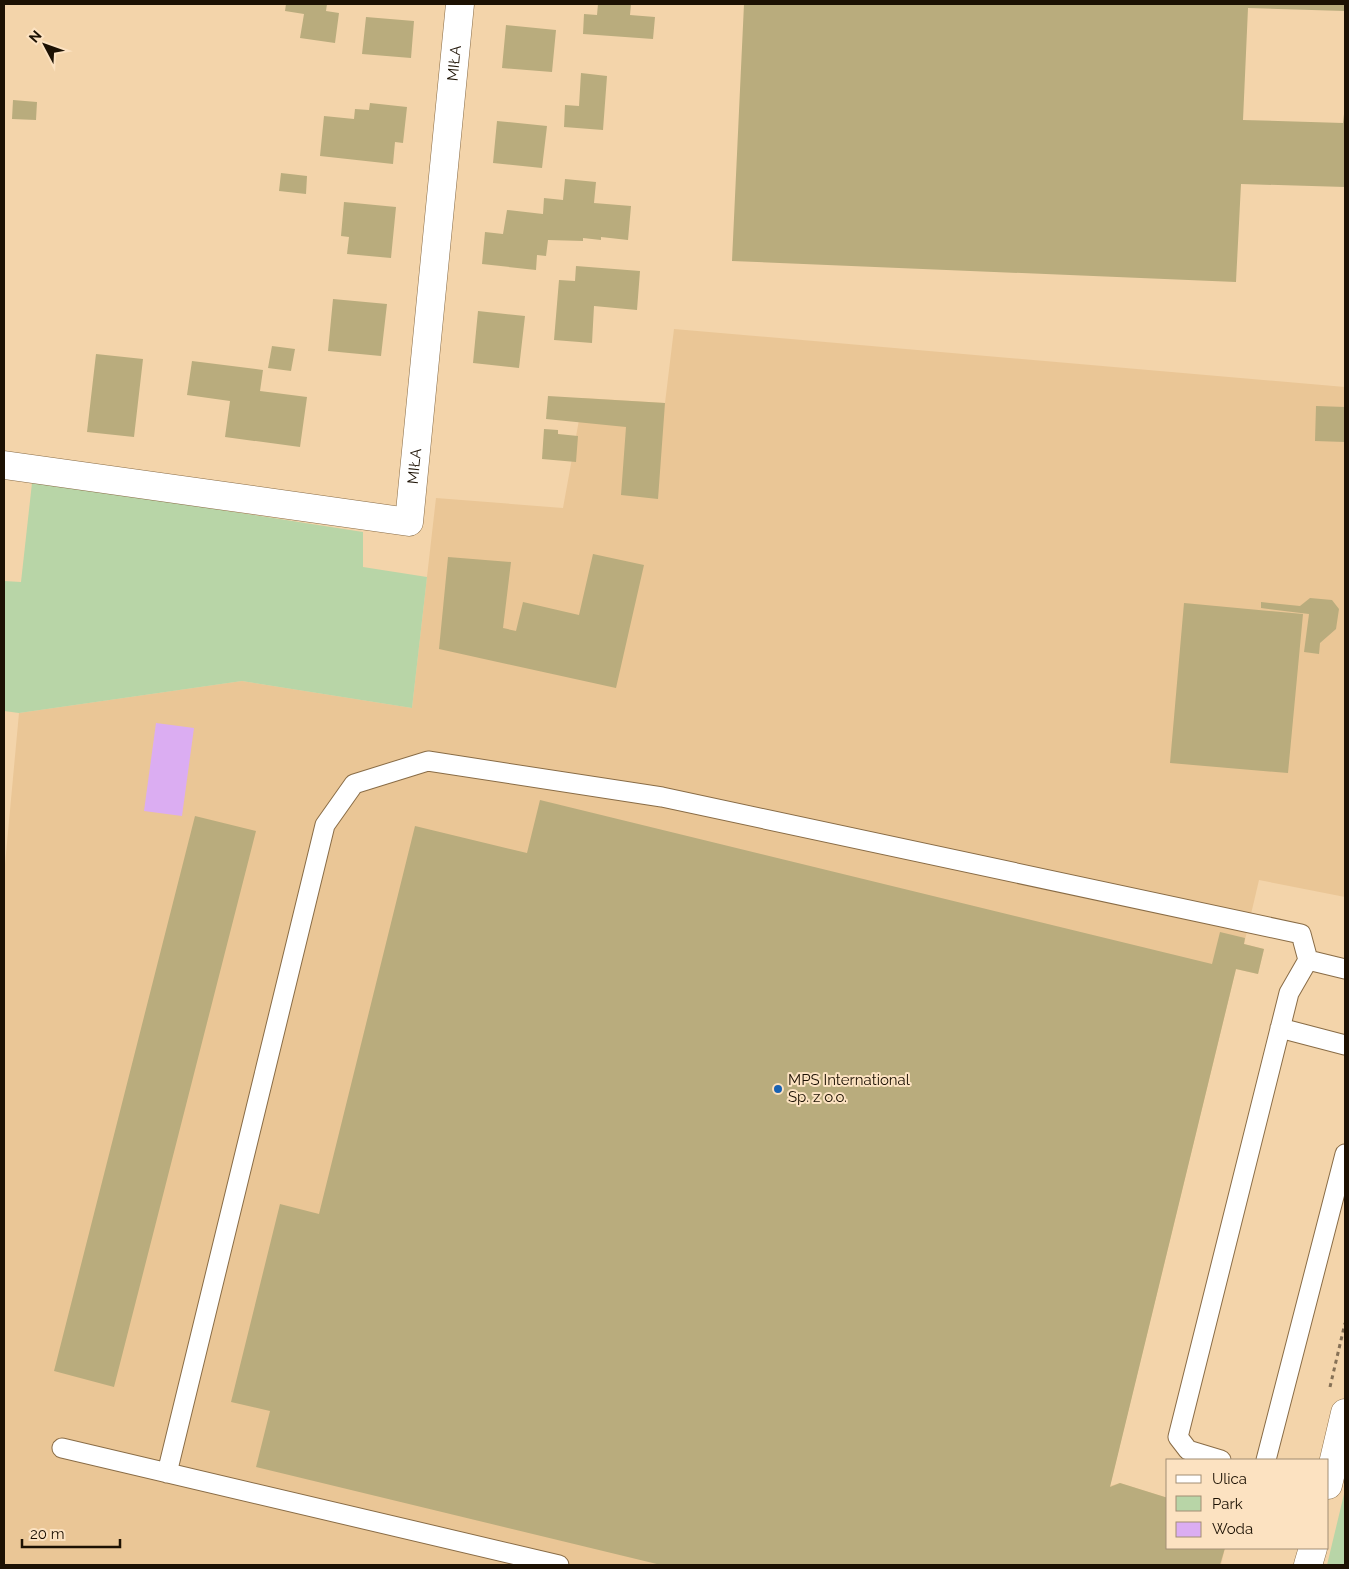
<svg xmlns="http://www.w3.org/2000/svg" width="1349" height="1569" font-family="Raleway,sans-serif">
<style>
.built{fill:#eac696}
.green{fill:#b8d5a7}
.water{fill:#dbadf2}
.building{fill:#b9ac7d}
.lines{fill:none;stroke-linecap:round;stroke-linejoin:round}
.service-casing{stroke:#896c46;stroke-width:21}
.minor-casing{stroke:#896c46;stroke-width:29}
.tertiary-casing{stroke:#896c46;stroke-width:29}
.path{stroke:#867156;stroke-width:3;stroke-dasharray:4 4;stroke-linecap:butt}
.service{stroke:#fff;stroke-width:19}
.minor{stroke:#fff;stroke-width:28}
.tertiary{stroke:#fff;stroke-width:28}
.poi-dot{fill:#1962b2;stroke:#fce2c1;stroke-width:2}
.labels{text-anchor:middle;stroke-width:4;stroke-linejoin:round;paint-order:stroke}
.street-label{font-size:15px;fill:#1c1103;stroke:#fce2c1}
.poi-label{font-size:15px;fill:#1c1103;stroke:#fce2c1;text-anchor:start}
</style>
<rect width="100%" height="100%" fill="#f3d4aa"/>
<!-- built -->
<path class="built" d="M674,329L1345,387V897L1259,880L1244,944L1264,949L1258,974L1236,969L1110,1486L1120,1483L1168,1498V1548H1225L1221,1565H4V875L19,713L242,681L412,708L436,498L563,508L583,398L665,403Z"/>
<!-- green -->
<path class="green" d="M32,483L74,487L363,532V567L427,577L412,708L242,681L19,713L4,711V581L21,582Z
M1345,1490V1565H1327Z"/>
<!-- water -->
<path class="water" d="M156,723L194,728L182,816L144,811Z"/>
<!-- building -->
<path class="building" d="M286,4H327L326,11L339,13L335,43L300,38L304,14L285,11Z
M598,4H631L630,15L655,17L653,39L583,34L584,14L597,15Z
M744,4H1345V11L1248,8L1243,120L1343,123L1345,105V187L1241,184L1236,282L732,261Z
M366,17L414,21L411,58L362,54Z
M506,25L556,30L552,72L502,68Z
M581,73L607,76L603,130L564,127L565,105L579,106Z
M13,100L37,102L36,120L12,119Z
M370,103L407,107L403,143L395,142L393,164L320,156L324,116L354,119L355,109L369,110Z
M497,121L547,126L542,168L493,163Z
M281,173L307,176L306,194L279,191Z
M565,179L596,182L594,203L631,206L628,240L601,237V240L583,238V241L548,240L546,256L537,255L536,270L482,264L485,232L503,234L507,210L543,214L544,198L563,200Z
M344,202L396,207L391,258L347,254L349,237L341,236Z
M576,266L640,271L637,310L594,306L592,343L554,340L559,280L575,281Z
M333,299L387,304L381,356L328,351Z
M478,311L525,316L519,368L473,363Z
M272,346L295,349L291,371L268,368Z
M96,354L143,359L134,437L87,432Z
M192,361L263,370L260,391L307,397L300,447L225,437L230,401L187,395Z
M548,396L665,403L658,499L621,495L626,427L546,419Z
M1316,406L1345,407V442L1315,441Z
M544,429L558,430V434L578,436L576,462L542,459Z
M593,554L644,565L616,688L439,649L448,557L511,562L503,628L516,631L523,602L579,615Z
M1310,598L1332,600L1339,609L1336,629L1320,643L1319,654L1304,652L1309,614L1261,608V602L1300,606Z
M1184,603L1303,614L1288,773L1170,763Z
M540,800L1212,964L1220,932L1245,938L1244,944L1264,949L1258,974L1236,969L1110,1487L1120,1483L1168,1498V1548H1225L1220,1565H661L256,1467L270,1411L231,1402L280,1204L319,1214L415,826L527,853Z
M195,816L256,831L114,1387L54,1371Z"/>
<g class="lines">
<!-- service casing -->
<g class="service-casing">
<path id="service" d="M1308,960L1345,969
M1280,1028L1345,1045
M62,1448L559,1565
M1266,1460L1345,1154
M167,1473L325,825L354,784L428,761L662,797L1301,934L1308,960L1289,993L1178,1437L1188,1450L1221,1460"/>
</g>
<!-- minor casing -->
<g class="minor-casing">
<g id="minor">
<path id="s1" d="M4,465L409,522L460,4"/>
</g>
</g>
<!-- tertiary casing -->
<g class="tertiary-casing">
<path id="tertiary" d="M1328,1485L1345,1413
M1308,1565L1313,1548"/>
</g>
<!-- path -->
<path class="path" d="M1330,1387L1345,1323"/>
<!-- service -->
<use href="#service" class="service"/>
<!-- minor -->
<use href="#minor" class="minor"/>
<!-- tertiary -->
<use href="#tertiary" class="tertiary"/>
</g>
<!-- markers -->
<circle class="poi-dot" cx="778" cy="1089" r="5"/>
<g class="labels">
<!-- street labels -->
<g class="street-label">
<text dy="5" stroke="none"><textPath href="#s1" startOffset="870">MIŁA</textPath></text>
<text dy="5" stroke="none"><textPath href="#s1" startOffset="465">MIŁA</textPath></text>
</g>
<!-- poi labels -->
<g class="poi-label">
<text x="788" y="1085">MPS International<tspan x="788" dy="17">Sp. z o.o.</tspan></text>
</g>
</g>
<!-- border -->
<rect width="1349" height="1569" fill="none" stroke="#1c1103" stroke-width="10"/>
<!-- legend -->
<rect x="1166" y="1459" width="162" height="90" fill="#fce2c1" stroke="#a28e75"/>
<rect x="1176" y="1475" width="25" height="8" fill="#ffffff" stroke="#a28e75"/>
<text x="1212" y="1484" font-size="15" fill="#1c1103">Ulica</text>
<rect x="1176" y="1496" width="25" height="15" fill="#b8d5a7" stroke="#a28e75"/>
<text x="1212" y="1509" font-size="15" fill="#1c1103">Park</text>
<rect x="1176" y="1522" width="25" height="15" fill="#dbadf2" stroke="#a28e75"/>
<text x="1212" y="1534" font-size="15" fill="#1c1103">Woda</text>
<!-- north arrow -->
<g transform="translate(45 45) rotate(311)" stroke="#fce2c1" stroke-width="4" paint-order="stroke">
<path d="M0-4L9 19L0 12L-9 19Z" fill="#1c1103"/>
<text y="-8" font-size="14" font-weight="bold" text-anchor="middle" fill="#1c1103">N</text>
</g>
<!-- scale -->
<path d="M22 1539v8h98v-8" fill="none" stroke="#1c1103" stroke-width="2.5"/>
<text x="30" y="1539" font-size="15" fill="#1c1103" stroke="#fce2c1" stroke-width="4" paint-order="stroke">20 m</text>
</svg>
